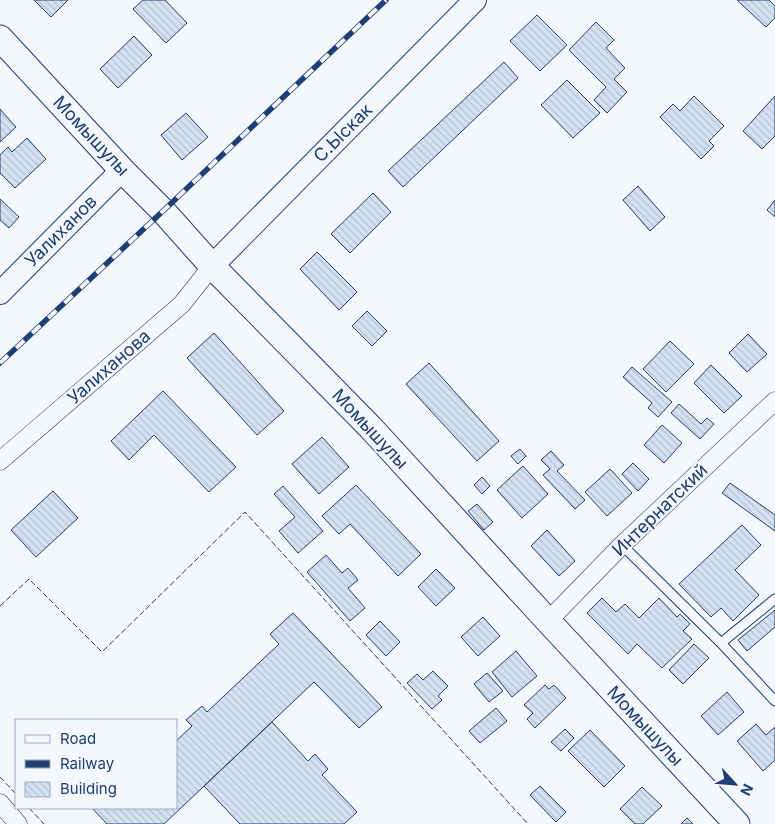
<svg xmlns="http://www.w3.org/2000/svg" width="775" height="824" font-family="Inter,sans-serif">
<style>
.building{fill:url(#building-back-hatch);stroke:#1d3f73}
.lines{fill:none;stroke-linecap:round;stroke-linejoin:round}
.service-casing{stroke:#1d3f73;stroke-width:11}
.minor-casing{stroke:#1d3f73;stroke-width:19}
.tertiary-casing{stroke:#1d3f73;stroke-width:24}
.secondary-casing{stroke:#1d3f73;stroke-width:27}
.service{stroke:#f4f7fb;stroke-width:9}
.minor{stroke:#f4f7fb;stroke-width:18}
.tertiary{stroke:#f4f7fb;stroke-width:22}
.secondary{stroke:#f4f7fb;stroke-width:25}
.rail-casing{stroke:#1d3f73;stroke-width:5.5}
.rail{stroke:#f4f7fb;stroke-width:4;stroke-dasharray:11;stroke-linecap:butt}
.fence{stroke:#1d3f73;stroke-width:1;stroke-dasharray:6 2.5;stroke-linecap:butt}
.labels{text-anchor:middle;stroke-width:4;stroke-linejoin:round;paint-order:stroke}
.street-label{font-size:18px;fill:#1d3f73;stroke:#f4f7fb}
</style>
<defs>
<pattern id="building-back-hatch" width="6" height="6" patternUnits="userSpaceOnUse" patternTransform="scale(1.25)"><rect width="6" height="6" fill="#d5e0f0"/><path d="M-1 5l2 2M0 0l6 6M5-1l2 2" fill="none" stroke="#b6c1d1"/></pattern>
</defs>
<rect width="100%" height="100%" fill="#f4f7fb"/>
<!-- building -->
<path class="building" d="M34,0H68L51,17Z
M143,0H165L187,23L166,43L133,9Z
M737,0H769L775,6V18L766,27Z
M537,15L567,45L540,71L510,41Z
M596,22L614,40L606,48L625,68L614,79L627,92L607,113L594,100L606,87L569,50Z
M134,36L152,55L118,88L100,69Z
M504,62L518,78L403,187L388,171Z
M567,80L600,113L573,138L541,105Z
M694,96L724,126L709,141L714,146L701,159L660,117L673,104L680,111Z
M775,96V136L762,149L743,131Z
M0,109L16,127L0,142Z
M186,113L208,137L182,160L161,135Z
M27,138L46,159L15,188L0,173V155L8,147L12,152Z
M638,186L665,217L650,231L623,200Z
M373,193L391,212L350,253L331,234Z
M0,199L19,217L9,228L0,220Z
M775,200V217L767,210Z
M317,252L357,292L339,310L300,269Z
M367,311L387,331L372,346L352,326Z
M214,333L284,411L257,435L187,358Z
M748,334L767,354L747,372L729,353Z
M670,341L694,364L666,392L643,369Z
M429,363L499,441L477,461L406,384Z
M711,365L742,396L724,413L694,383Z
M632,367L672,402L658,417L648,408L652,403L623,377Z
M163,391L236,467L209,492L154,435L129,460L111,441Z
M679,404L701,424L707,418L714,424L700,439L671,413Z
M662,425L682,443L664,463L644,445Z
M322,437L349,467L319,494L292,464Z
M520,449L526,456L518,464L511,456Z
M551,451L564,465L557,471L585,500L575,509L543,475L550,469L541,460Z
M633,463L649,479L638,491L622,474Z
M523,466L548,494L522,518L497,490Z
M610,469L632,493L607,516L585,492Z
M482,477L490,486L482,494L474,485Z
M730,483L775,515V531L722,493Z
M356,485L421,554L398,576L350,524L339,534L322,516Z
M283,486L323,531L298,553L279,531L295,517L274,494Z
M53,491L78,518L36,557L11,530Z
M477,504L493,522L484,530L468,511Z
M742,525L761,545L735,570L759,595L733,621L721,608L711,617L679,584Z
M547,530L575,561L559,576L531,546Z
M326,555L342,573L348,568L358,580L348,588L365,608L350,621L307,572Z
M436,569L455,588L436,606L418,587Z
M602,598L616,612L625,604L639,618L659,598L677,617L680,614L690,624L683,631L692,639L662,668L637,644L628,654L587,613Z
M775,610V627L747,651L738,640Z
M293,613L382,707L359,728L314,682L164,824H107L92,808H176V741L192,726L186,720L202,706L207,712L279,644L270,634Z
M483,617L500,636L478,656L461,637Z
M380,621L400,642L386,656L366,635Z
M694,644L709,658L683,684L669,670Z
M516,651L537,676L512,697L492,672Z
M433,671L448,686L438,696L442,700L432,709L407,683L417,674L423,680Z
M487,673L503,691L489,702L474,684Z
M545,685L549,689L554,685L566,698L535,728L527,719L533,713L524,705Z
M727,692L744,712L718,735L701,716Z
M496,708L507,721L480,743L469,731Z
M272,722L308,761L315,754L328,769L322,775L357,812L344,824H240L204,786Z
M756,724L766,735L775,727V760L763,771L737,741Z
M565,729L574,738L561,751L551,742Z
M590,730L625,766L604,787L568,751Z
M540,786L566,812L556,822L530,795Z
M642,787L662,806L643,824H635L620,809Z
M687,818L693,824H681Z"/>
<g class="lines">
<!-- service casing -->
<g class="service-casing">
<path id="service" d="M622,545L721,643L775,701
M721,643L775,599"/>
</g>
<!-- minor casing -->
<g class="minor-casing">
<path id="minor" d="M0,461L182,304L212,266
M548,621L622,545L775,401
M0,803L18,824"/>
</g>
<!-- tertiary casing -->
<g class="tertiary-casing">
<path id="tertiary" d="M212,266L475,0
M0,293L122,170"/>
</g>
<!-- secondary casing -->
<g class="secondary-casing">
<path id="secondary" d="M0,38L122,170L163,211L212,266L371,428L548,621L737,824"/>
</g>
<!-- service -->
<use href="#service" class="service"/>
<!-- minor -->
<use href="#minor" class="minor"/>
<!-- tertiary -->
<use href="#tertiary" class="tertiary"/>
<!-- secondary -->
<use href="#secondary" class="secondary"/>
<!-- rail casing -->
<g class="rail-casing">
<path id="rail" d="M0,363L163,211L386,0"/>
</g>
<!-- rail -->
<use href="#rail" class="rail"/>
<!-- fence -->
<path class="fence" d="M0,606L29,579L102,652L245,512L528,824
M0,777L16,794
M29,808L44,824"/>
</g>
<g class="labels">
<!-- street labels -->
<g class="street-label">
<text transform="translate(343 133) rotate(-45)" y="6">С.Ыскак</text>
<text transform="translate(91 136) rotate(47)" y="6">Момышулы</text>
<text transform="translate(61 231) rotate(-45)" y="6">Уалиханов</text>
<text transform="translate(109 367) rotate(-41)" y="6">Уалиханова</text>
<text transform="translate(370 429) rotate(47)" y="6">Момышулы</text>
<text transform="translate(660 510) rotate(-44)" y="6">Интернатский</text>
<text transform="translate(645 726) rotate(47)" y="6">Момышулы</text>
</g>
</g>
<!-- legend -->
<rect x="15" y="719" width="162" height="90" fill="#f4f7fb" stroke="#9eadc5"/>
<rect x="25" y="735" width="25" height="8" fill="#f4f7fb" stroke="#9eadc5"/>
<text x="60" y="744" font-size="15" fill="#1d3f73">Road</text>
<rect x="25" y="760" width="25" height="8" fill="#1d3f73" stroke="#9eadc5"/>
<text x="60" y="769" font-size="15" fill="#1d3f73">Railway</text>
<rect x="25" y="782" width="25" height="15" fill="url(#building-back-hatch)" stroke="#9eadc5"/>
<text x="60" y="794" font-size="15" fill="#1d3f73">Building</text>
<!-- north arrow -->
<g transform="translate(735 784) rotate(116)" stroke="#f4f7fb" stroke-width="4" paint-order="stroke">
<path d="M0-4L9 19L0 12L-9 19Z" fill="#1d3f73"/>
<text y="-8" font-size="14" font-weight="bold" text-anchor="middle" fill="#1d3f73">N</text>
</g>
</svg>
